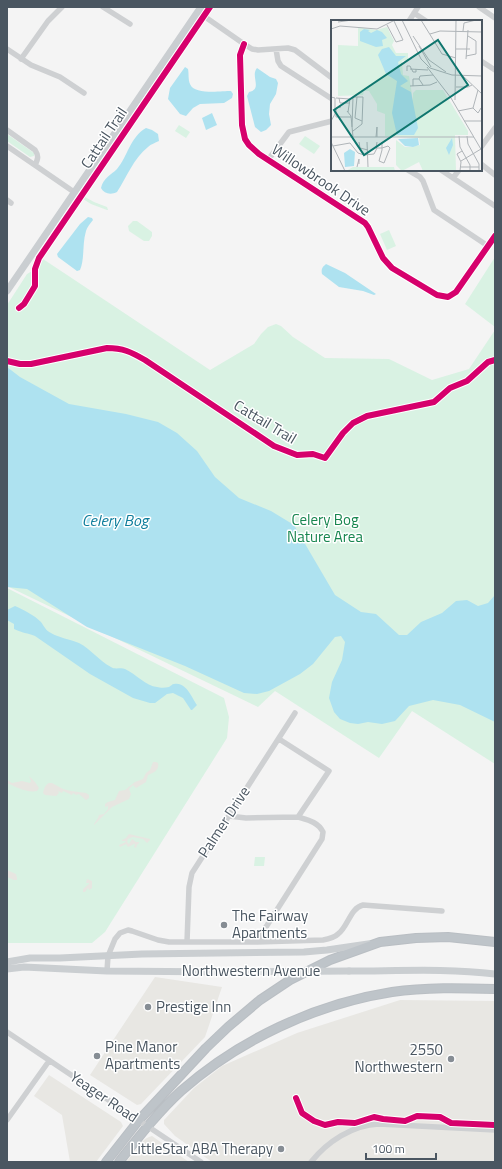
<svg xmlns="http://www.w3.org/2000/svg" width="502" height="1169" font-family="'Titillium Web',sans-serif">
<style>
.commercial{fill:#e8e7e3}
.green{fill:#d9f2e3}
.sand{fill:#e7e6e1}
.water{fill:#aee2f0}
.lines{fill:none;stroke-linecap:round;stroke-linejoin:round}
.highway-casing{stroke:#b9bec3;stroke-width:10}
.minor{stroke:#ced0d2;stroke-width:5.5}
.major{stroke:#caced1;stroke-width:7}
.highway{stroke:#bec4c9;stroke-width:8}
.major-bridge{stroke:#caced1;stroke-width:7}
.cycleway-casing{stroke:#fff;stroke-width:8}
.cycleway{stroke:#d6006c;stroke-width:6}
.poi-dot{fill:#868d94;stroke:#fff;stroke-width:1.5}
.labels{text-anchor:middle;stroke-width:3;stroke-linejoin:round;paint-order:stroke}
.street-label{font-size:15px;fill:#4a5661;stroke:#fff}
.park-label{font-size:15px;fill:#17864f;stroke:#fff}
.poi-label{font-size:15px;fill:#4a5661;stroke:#fff;text-anchor:start}
.water-label{font-size:16px;font-style:italic;fill:#0c7c9b;stroke:#fff}
.inset-road{fill:none;stroke:#b0b5b9;stroke-width:1}
.view{fill:#0f766e;fill-opacity:0.15;stroke:#0f766e;stroke-width:2}
.inset-edge{fill:none;stroke:#4a5661;stroke-width:2}
</style>
<rect width="100%" height="100%" fill="#f4f4f4"/>
<!-- commercial -->
<path class="commercial" d="M155,977L222,987L205,1037L141,1104L137,1105L90,1075Z
M400,1000L495,1001V1162H212L175,1136L164,1124V1120L194,1088L222,1066L297,1033Z
M49,1075L121,1122L123,1126L96,1162H70L62,1115L34,1096Z
M152,1136L189,1162H126L145,1139L149,1137Z"/>
<!-- green -->
<path class="green" d="M179,125L190,132L186,138L175,131Z
M7,134L34,153V156L30,157L7,141Z
M305,136L320,146L314,154L299,144Z
M83,197H85L94,202L107,207L108,210H107L91,204L83,199Z
M133,221H137L152,232V236L149,241H144L129,231L128,226Z
M389,230L396,246L387,250L380,234Z
M495,257V327L465,304Z
M43,259L210,370L254,344L261,334L268,327L276,324L281,326L293,337L325,358L389,359L432,380L469,369L495,330V764L412,711L379,758L275,691L258,707L7,586V305L27,274L39,267Z
M7,588L224,698L229,717L227,738L105,932L92,943H7Z
M255,857H265L264,866H254Z"/>
<!-- sand -->
<path class="sand" d="M153,762H156L158,763C160,770 153,773 148,775L146,782L136,788L133,785L129,789L131,794L129,799L112,807L94,825V824L98,818L99,815L104,814L108,809V806L105,807V804L108,802L115,800L119,791L125,790L135,782L143,779L146,773L150,770Z
M29,776L35,782L39,788L37,791C27,793 16,787 7,783V780L12,783L22,781L30,783L31,781Z
M49,783H52L63,789L71,791L86,793L89,795V798L86,800L79,794L76,795L73,793L72,795L63,791L62,793L58,791L59,793L56,796L45,795L43,793C44,789 45,785 49,783Z
M129,834L150,839V840L147,843L143,839L133,837L128,839L127,842L129,844L132,839L136,842H139V843L137,845L136,848L134,847L135,844H134L128,847L126,844L120,847L119,845L126,842L125,841H122V840L126,838Z
M7,870L16,874L17,878V880H14L7,877Z
M87,879L92,881V888L89,890L88,888L85,892H83V889L89,884V883H86Z"/>
<!-- water -->
<path class="water" d="M185,67L188,69C189,73 188,80 190,84C194,95 221,91 231,91L233,94L232,98L224,103L200,104L193,108L186,116L180,114L168,99L170,88Z
M257,68L270,77L276,79L278,83L276,94L270,104L269,114L271,125L266,130L261,132L255,127L247,96L249,92C263,89 250,76 257,68Z
M212,113L217,125L206,130L202,118Z
M146,128L152,130L158,134L159,141C155,143 151,144 148,147C133,159 127,177 117,192C111,195 104,194 101,188C103,178 111,175 117,169C128,156 130,137 146,128Z
M88,217L92,218L93,220C90,224 87,227 86,231C82,244 85,258 80,270L77,271L58,257L57,254L80,224Z
M326,264L345,273L376,294L374,295L363,291L339,287L322,274C321,270 322,267 325,265Z
M7,367L20,377L69,404L126,414L158,422L177,433L197,451L215,477L239,498L271,511L294,525L335,595L361,612L376,614L399,635H407L421,622L442,613L456,601L467,600L478,606L488,603L495,595V722L460,705L433,700L409,706L395,721L382,724L368,722L358,724L350,723L340,719L334,712L329,698L332,682L342,660L345,642L341,636L335,637L313,664L300,674L269,691L257,694L244,693L185,666L87,627L27,589L7,587Z
M15,606C24,610 34,615 41,622C44,626 46,631 51,633C59,638 70,639 79,643C91,649 99,661 111,667C115,670 121,667 125,669C136,674 146,686 157,687C160,688 165,688 169,687C171,686 172,684 174,684C186,681 192,698 197,705L192,710H191L183,698L173,693L167,694L155,703H150L133,698L90,674L35,636C28,633 22,633 14,629V624L7,620V610Z"/>
<g class="lines">
<!-- highway casing -->
<g class="highway-casing">
<path id="highway" d="M106,1162L139,1120L206,1048L228,1027L260,1000L290,980L330,960L380,942L416,938L448,937L495,942
M119,1162C138,1138 158,1112 181,1091C239,1040 315,1004 392,992C426,987 461,988 495,989"/>
</g>
<!-- minor -->
<path class="minor" d="M103,7L130,24
M479,7L495,18
M198,12L244,44L252,49L258,50L288,48L295,50L332,78
M414,13L426,21
M409,21L418,7
M244,44L240,55L242,125L245,139L249,145L259,154L365,223L368,227L383,258L392,268L437,295L448,297L456,292L495,236
M7,49L31,65L60,77L84,93
M276,49L278,61L281,66L332,99
M21,59L48,21L62,7
M481,61L495,70
M7,130L35,150C39,156 38,159 35,165
M7,146L74,192
M481,147L495,128
M268,160L289,132L332,121
M481,164L495,175
M408,170L420,177L423,181L434,210L488,246
M441,170L495,206
M453,178L459,170
M7,200L11,203
M229,816L246,818L298,817L329,771L279,739
M187,942L189,887L192,873L295,713
M257,942L259,938L322,839L323,832C318,822 308,820 298,817
M107,971L108,956L115,939L120,933L128,930L132,931L158,940L169,942H257L323,940C329,939 334,938 338,934C348,927 350,908 363,905L442,911
M7,1032L201,1162
M7,1120L49,1061
M311,1162C327,1142 352,1125 379,1124L495,1130"/>
<!-- major -->
<path class="major" d="M7,291L201,7
M7,962L30,958H60L142,954L304,952L327,950L368,944
M7,969L24,967L107,971L227,972
M349,971C397,971 447,968 495,974"/>
<!-- highway -->
<use href="#highway" class="highway"/>
<!-- major-bridge -->
<path class="major-bridge" d="M227,972L349,971"/>
<!-- cycleway casing -->
<g class="cycleway-casing">
<path id="cycleway" d="M244,44L240,55L242,125L245,139L249,145L259,154L365,223L368,227L383,258L392,268L437,295L448,297L456,292L495,236
M19,308L24,304L35,286V269L39,258L210,7
M7,361L20,364H31L107,348C123,348 131,352 145,360L274,446L297,455L313,454L325,458L343,433L353,423L367,416L434,402L450,388L467,381L488,362L495,360
M296,1098L302,1113L314,1121L325,1125L338,1122L355,1123L374,1117L383,1119L405,1121L417,1116L440,1117L451,1123L495,1125"/>
</g>
<!-- cycleway -->
<use href="#cycleway" class="cycleway"/>
</g>
<!-- markers -->
<g class="poi-dot">
<circle cx="224" cy="925" r="4"/>
<circle cx="148" cy="1007" r="4"/>
<circle cx="97" cy="1056" r="4"/>
<circle cx="451" cy="1059" r="4"/>
<circle cx="281" cy="1149" r="4"/>
</g>
<g class="labels">
<!-- street labels -->
<g class="street-label">
<text transform="translate(104 138) rotate(-56)" y="5">Cattail Trail</text>
<text transform="translate(321 180) rotate(34)" y="5">Willowbrook Drive</text>
<text transform="translate(265 422) rotate(31)" y="5">Cattail Trail</text>
<text transform="translate(224 822) rotate(-57)" y="5">Palmer Drive</text>
<text x="251" y="976">Northwestern Avenue</text>
<text transform="translate(104 1097) rotate(34)" y="5">Yeager Road</text>
</g>
<!-- park labels -->
<g class="park-label">
<text x="325" y="525">Celery Bog<tspan x="325" dy="17">Nature Area</tspan></text>
</g>
<!-- poi labels -->
<g class="poi-label">
<text x="232" y="921">The Fairway<tspan x="232" dy="17">Apartments</tspan></text>
<text x="156" y="1012">Prestige Inn</text>
<text x="105" y="1052">Pine Manor<tspan x="105" dy="17">Apartments</tspan></text>
<text x="443" y="1055" text-anchor="end">2550<tspan x="443" dy="17">Northwestern</tspan></text>
<text x="273" y="1154" text-anchor="end">LittleStar ABA Therapy</text>
</g>
<!-- water labels -->
<g class="water-label">
<text x="115" y="526">Celery Bog</text>
</g>
</g>
<!-- overview -->
<g transform="translate(331 20)">
<rect width="151" height="151" fill="#f4f4f4"/>
<path d="M27,7L45,10L56,7L63,21L61,25L65,33H77V40L71,41L72,55L78,56L82,81V73L85,70H112L137,111V115H124L125,151H92L88,142L71,151L65,145V120L74,127H80L89,125L88,118L54,116V94L46,91V84L38,71H33L32,75L7,76V25L27,26ZM22,147H63L64,151H15Z" fill="#d9f2e3"/>
<path d="M33,9L39,10L37,11L40,13L46,10L51,12L56,18L51,20L52,26L45,27L29,21V12ZM58,27L65,36H75L67,42L70,54L77,61L69,66L80,72L87,108L83,115H66L61,93L66,61L55,54L47,35L51,29ZM87,118L88,125L82,127L74,126L67,119ZM121,118L122,125L118,135L115,128ZM19,129L24,132L23,146L14,147L13,133Z" fill="#aee2f0"/>
<path class="inset-road" d="M71,0L90,39L99,48L121,55L151,56M90,0L111,34L125,38M7,2L21,0M56,5L65,22L72,20L63,1M0,9L9,6L46,9L64,0M132,11L133,3L145,0M99,14L109,11L151,12M82,16L98,40L115,52M88,26L100,47M125,29H139M135,36L145,34V21L137,16M135,39L137,10M96,47L120,78L151,131M79,49L97,50M76,51V46H79L82,52H85V49M132,56L151,74M88,59L89,56L102,55M79,66L99,65L106,62M82,66V59H88L92,65M125,67H137L141,65M0,77L4,78V94L0,101M26,77L24,98L31,101M5,78L19,79L17,92M8,78L9,83H19M124,80L125,0M10,87L5,88V97H20M142,88L147,93L150,88M16,91L20,96L22,117M127,91L142,88L147,70M133,101H151M21,107L22,77H32L31,104L22,111M128,116L129,127L139,145V151M136,116L137,124L148,144V151M0,117H143M45,117L46,107V117M0,122L14,151M28,122L29,128L37,130M36,122L37,147M46,122L45,128H51L57,126L59,128L53,143L48,141L51,130V122M2,126L19,123L27,133L33,135L43,134L46,128M130,141L150,129M26,147L28,139V144M130,147H148M129,151L130,142L126,134L131,131"/>
<path class="view" d="M107,20L137,65L33,135L3,90Z"/>
<rect width="151" height="151" class="inset-edge"/>
</g>
<!-- border -->
<rect width="502" height="1169" fill="none" stroke="#4a5661" stroke-width="16"/>
<!-- scale -->
<path d="M366 1153v6h70v-6" fill="none" stroke="#4a5661" stroke-width="2"/>
<text x="372" y="1153" font-size="12" fill="#4a5661" stroke="#ffffff" stroke-width="3" paint-order="stroke">100 m</text>
</svg>
